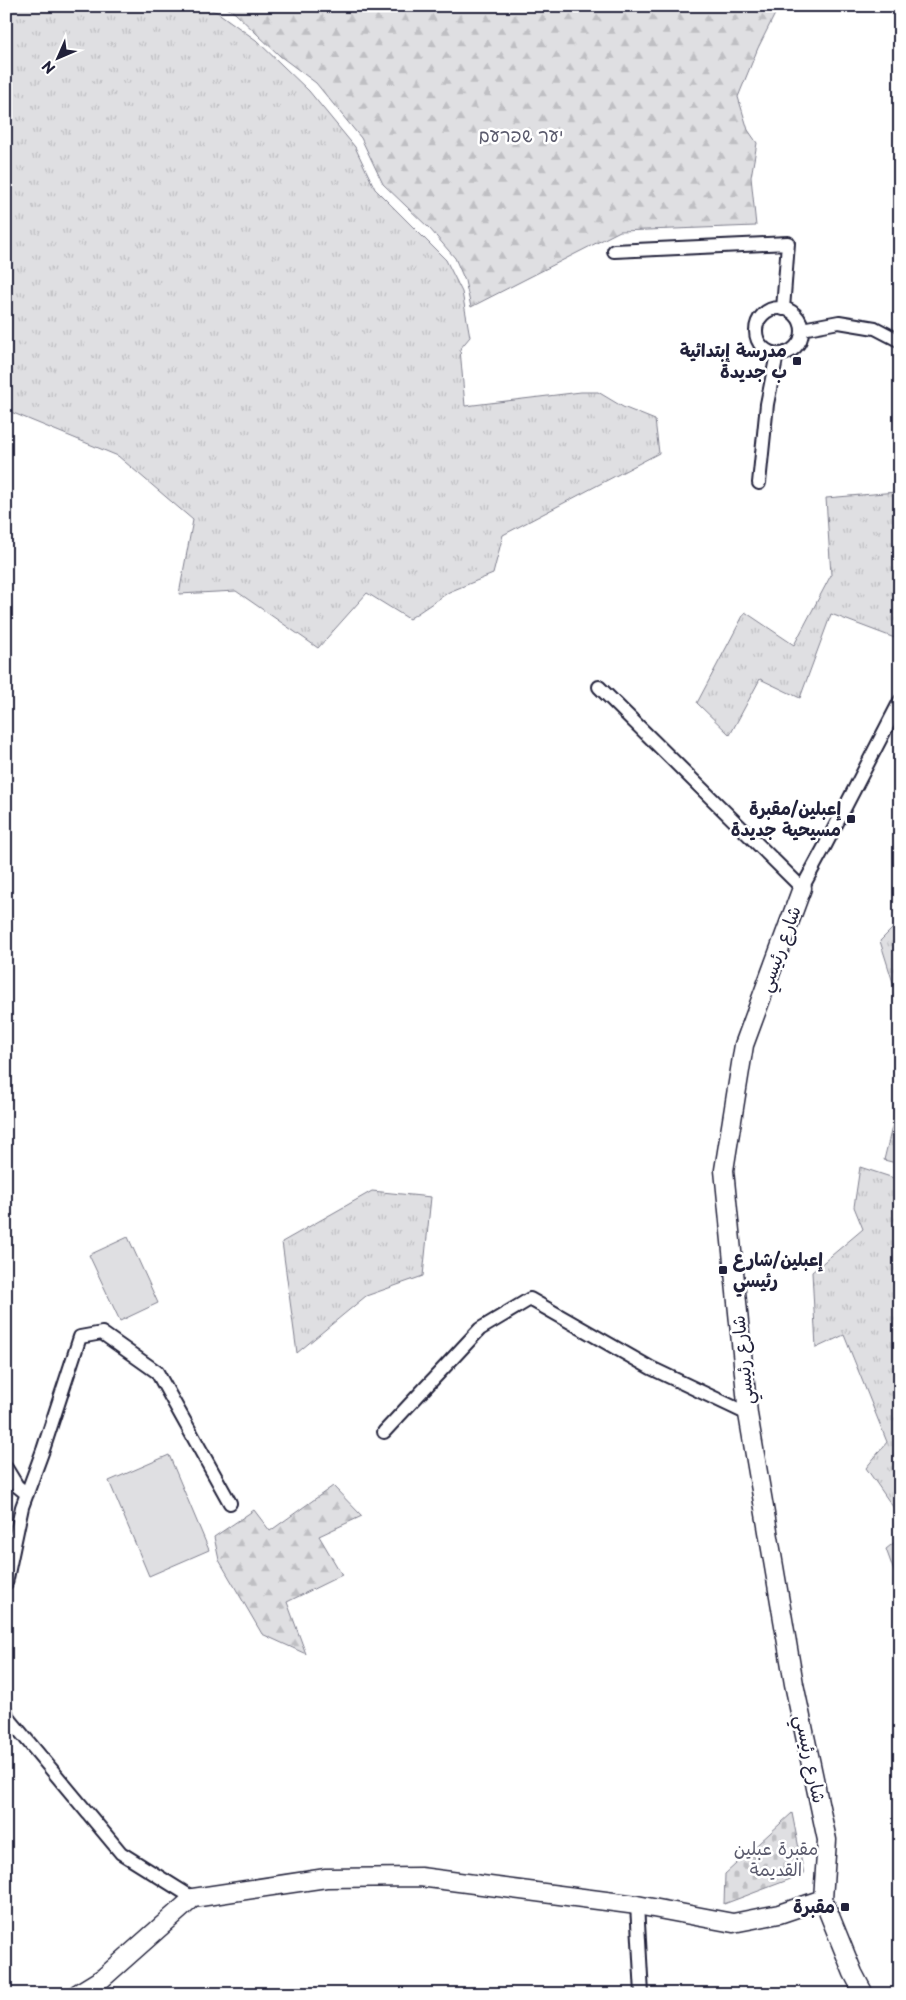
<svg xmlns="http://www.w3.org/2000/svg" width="906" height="2000" font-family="'Playpen Sans','Playpen Sans Arabic','Playpen Sans Hebrew',sans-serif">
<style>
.grass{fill:url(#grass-tufts);stroke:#80808e}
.forest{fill:url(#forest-firs);stroke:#80808e}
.cemetery{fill:url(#cemetery-stones);stroke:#80808e}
.garden{fill:#dfdfe2;stroke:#80808e}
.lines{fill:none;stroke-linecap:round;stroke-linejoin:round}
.street-casing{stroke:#22223b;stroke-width:16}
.secondary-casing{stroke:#22223b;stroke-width:21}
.street{stroke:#fff;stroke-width:12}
.secondary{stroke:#fff;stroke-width:18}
.poi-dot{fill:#22223b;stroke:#fff;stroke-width:2}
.labels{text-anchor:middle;stroke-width:5;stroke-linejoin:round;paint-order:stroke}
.park-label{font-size:18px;fill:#5b5b6d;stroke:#fff}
.poi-label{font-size:18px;font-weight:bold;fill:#22223b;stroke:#fff;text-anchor:end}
.street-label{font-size:18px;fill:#22223b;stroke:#fff}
</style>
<defs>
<pattern id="grass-tufts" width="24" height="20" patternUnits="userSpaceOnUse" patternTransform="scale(1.25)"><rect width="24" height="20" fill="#dfdfe2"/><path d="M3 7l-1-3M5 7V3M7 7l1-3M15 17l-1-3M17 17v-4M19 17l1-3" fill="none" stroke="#bfbfc3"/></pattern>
<pattern id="forest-firs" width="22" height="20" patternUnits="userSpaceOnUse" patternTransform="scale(1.25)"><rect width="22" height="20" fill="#dfdfe2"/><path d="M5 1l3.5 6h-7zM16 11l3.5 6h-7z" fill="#bfbfc3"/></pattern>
<pattern id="cemetery-stones" width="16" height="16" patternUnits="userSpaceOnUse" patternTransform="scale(1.25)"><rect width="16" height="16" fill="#dfdfe2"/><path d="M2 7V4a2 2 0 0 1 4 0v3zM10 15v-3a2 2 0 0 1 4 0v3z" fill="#bfbfc3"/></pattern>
</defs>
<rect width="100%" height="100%" fill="#fff"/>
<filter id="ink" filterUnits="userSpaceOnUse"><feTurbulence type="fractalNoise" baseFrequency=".02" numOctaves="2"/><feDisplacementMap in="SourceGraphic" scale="10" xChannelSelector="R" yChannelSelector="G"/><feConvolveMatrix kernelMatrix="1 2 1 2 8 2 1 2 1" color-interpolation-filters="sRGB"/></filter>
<g filter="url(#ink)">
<!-- grass -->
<path class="grass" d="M6,6H199L217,12L256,40L309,91L355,147L375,189L446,260L462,292L470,337L460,349L465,406L581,392H598L623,407L655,420L659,453L503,535L493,574L449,592L409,619L367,593L318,648L236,591L179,594L193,520L118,456L6,410Z
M900,488V640L831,614L800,698L760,679L730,735L697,703L745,612L794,645L831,575L826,498L896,492Z
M900,921V1005L880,941Z
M900,1094V1164L884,1160Z
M860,1167L900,1180V1517L866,1468L887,1442L844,1335L816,1348L812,1272L863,1229L854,1207Z
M372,1191L431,1197L423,1276L366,1296L297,1353L282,1242Z
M6,1479L13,1493L6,1512Z
M900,1538V1588L886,1549Z"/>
<!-- forest -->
<path class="forest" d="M224,6H781L777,10L758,48L738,97L748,130L757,143L751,177L756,226L620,231L471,307L465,281L455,258L430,229L383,184L361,138L316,83L280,56L235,13Z
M333,1486L362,1516L319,1536L342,1575L287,1602L306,1654L262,1634L219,1560L214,1537L254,1510L270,1531Z"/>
<!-- cemetery -->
<path class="cemetery" d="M792,1813L804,1874L724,1904L725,1874Z"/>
<!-- garden -->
<path class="garden" d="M128,1237L158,1303L120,1321L89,1255Z
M169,1455L209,1550L149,1576L109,1481Z"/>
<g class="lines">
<!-- street casing -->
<g class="street-casing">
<path id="street" d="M614,251L788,243L783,309
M756 331a23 23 0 1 1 46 0a23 23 0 1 1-46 0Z
M802,329L839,322L875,328L900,341
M759,483L767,404L777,354
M599,687L802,888L826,844L900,701
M384,1432L480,1329L530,1299L651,1368L748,1414
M6,1468L17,1486L27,1494
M6,1583L22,1507L43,1450L80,1337L102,1333L157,1372L230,1503
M6,1711L7,1716L121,1853L193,1898
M637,1905L642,1994"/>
</g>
<!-- secondary casing -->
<g class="secondary-casing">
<path id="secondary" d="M802,888L744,1045L724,1170L748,1414L794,1684L827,1840L823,1899L853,1973L864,1994
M77,1994L103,1978L193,1898L326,1878L420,1877L637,1905L733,1923L779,1914L823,1899"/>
</g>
<!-- street -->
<use href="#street" class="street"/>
<!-- secondary -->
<use href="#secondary" class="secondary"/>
</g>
</g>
<!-- markers -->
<g class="poi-dot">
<rect x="792" y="356" width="10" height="10" rx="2.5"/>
<rect x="846" y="814" width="10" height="10" rx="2.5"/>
<rect x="718" y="1265" width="10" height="10" rx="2.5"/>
<rect x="840" y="1902" width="10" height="10" rx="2.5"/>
</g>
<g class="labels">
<!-- park labels -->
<g class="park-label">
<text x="521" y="142">יער שפרעם</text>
<text x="776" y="1855">مقبرة عبلين<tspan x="776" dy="21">القديمة</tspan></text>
</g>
<!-- poi labels -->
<g class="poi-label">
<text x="787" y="357">مدرسة إبتدائية<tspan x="787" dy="21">ب جديدة</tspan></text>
<text x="841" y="815">إعبلين/مقبرة<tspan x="841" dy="21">مسيحية جديدة</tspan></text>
<text x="733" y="1266" text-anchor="start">إعبلين/شارع<tspan x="733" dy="21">رئيسي</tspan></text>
<text x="835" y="1913">مقبرة</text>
</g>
<!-- street labels -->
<g class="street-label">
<text transform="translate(780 949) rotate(-70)" y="6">شارع رئيسي</text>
<text transform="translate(743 1360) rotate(-96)" y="6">شارع رئيسي</text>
<text transform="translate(810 1759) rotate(78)" y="6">شارع رئيسي</text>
</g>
</g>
<!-- margin -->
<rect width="906" height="2000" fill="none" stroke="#fff" stroke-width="25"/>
<rect x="12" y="12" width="881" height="1975" fill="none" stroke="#22223b" stroke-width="2" filter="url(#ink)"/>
<!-- north arrow -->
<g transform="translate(58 58) rotate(225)" stroke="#ffffff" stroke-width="4" paint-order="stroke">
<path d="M0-4L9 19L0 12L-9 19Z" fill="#22223b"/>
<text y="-8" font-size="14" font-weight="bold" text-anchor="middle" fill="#22223b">N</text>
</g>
</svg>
